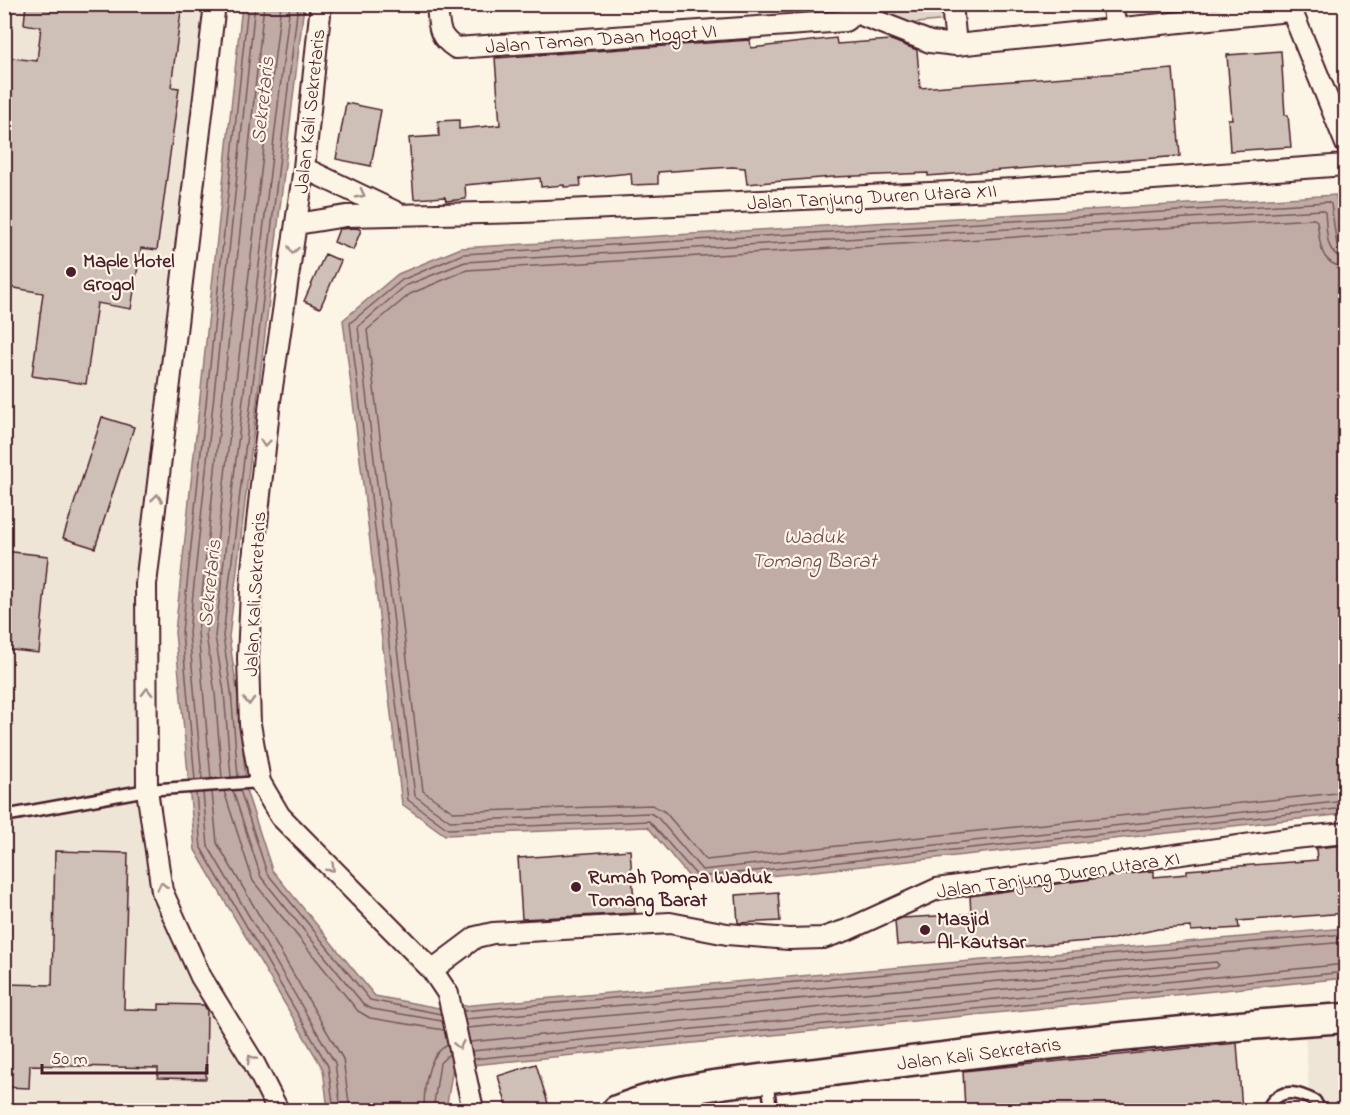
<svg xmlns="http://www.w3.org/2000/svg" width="1350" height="1115" font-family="'Indie Flower',sans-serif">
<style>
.built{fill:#eee5d7}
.green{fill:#e2d5ca;stroke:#967a7a;stroke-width:1.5}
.water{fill:#c0aca5;stroke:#917474;stroke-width:1.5}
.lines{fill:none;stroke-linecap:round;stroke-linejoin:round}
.shore{stroke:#79575c;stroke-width:1.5}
.building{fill:#cfc0b7;stroke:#4a1f2b;stroke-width:1.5}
.lane-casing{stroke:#4a1f2b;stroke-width:15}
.street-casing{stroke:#4a1f2b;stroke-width:24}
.secondary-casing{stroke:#4a1f2b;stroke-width:33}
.lane{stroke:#fcf5e5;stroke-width:10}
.street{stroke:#fcf5e5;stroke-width:20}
.secondary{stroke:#fcf5e5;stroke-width:28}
.oneway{stroke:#a38a88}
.poi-dot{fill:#4a1f2b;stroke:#fcf5e5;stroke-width:2}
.labels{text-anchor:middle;stroke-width:4.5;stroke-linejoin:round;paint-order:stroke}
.street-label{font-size:20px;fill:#4a1f2b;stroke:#fcf5e5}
.poi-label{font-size:20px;font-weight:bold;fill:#4a1f2b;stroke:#fcf5e5;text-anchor:start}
.water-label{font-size:21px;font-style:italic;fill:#6d4950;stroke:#fcf5e5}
</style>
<rect width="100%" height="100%" fill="#fcf5e5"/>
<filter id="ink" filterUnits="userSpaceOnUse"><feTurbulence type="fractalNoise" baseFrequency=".0167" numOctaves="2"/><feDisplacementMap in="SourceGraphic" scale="12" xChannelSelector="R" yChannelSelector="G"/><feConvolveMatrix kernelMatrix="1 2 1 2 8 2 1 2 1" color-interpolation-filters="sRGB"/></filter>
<g filter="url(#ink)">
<!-- built -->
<path class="built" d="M5,5H208L141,560L155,886L280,1110H5Z
M1345,1027V1110H1310L1305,1031Z"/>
<!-- green -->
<path class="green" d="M884,5H948L949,20L895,25L884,11Z"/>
<!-- water -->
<path class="water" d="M242,5H304L229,637L237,690L247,793L272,870L375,996L439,1008L1345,928V978L453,1067L446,1110H328L323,1069L195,850L175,632Z
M1336,195L1346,265L1345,814L695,884L648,827L445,835L402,804L343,320L398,274L461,248Z"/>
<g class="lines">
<!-- shore -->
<path class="shore" d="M1346,251L1337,246L1331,204L1328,202L463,254L402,280L350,323L408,800L448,829L649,821L698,877L1346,808
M1346,258C1324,257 1327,228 1325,212L1322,210L465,262L405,286L358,327L415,796L450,821L650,813L658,818L702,870L1346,801
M1346,267C1319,266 1320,242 1317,221L1314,219L467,270L410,294L367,330L423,791L453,812L652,805L665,812L706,860L1346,792
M231,777L224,692L215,636L290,4
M238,777L231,691L223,636L298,4
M222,778L215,693L206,635L281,4
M202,779L189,632L255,4
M211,779L198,632L264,4
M195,780L182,632L248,4
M240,790L267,873L370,1000L441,1014
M224,791L253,881L358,1011L370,1018L444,1030
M233,791L261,877L364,1005L372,1009L442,1021
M212,792L217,843L343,1059L350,1110
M196,793L201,848L328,1066L334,1110
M203,793L208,846L335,1063L341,1110
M463,1011L1346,934
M465,1019L1346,942
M467,1028L1216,962L1219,965L1216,968L470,1042
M472,1051L1346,964
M473,1059L1346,972
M424,1110C424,1090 426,1054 448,1045
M433,1110L440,1063L449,1054"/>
</g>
<!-- building -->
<path class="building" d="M26,4H182L171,87L179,88L157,250L141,248L131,309L97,303L86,384L32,376L43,293L4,286V57L37,61L41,27L24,24Z
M836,38L837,44L891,40L917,50L920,88L1173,69L1180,156L928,176V173L833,177L747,184L745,168L732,167L658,172V184L632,185L631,173L580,178L581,186L564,187V185L541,187L540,178L465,185L466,199L446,201L445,197L414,199L409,138L439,136L438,121L459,120V129L500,125L495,58L750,40L751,48Z
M1281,51L1285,115H1288L1291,147L1230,151L1228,119H1232L1227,55Z
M346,103L381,110L371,166L336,159Z
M357,228L361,230L353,250L334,242L339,229Z
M325,254L341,261L320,308L304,301Z
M102,417L134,427L95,548L63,538Z
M4,551L48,556L39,653L4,649Z
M1346,845V913L1238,921L1239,928L1191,931V927L1158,929L1113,939L1027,946L969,949L968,940L897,945L895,921L902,918L971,914L970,896L1143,872L1154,871V877L1187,874V870L1317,860L1316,848Z
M630,850L635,913L522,919L518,858Z
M55,851L128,853L124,1009L159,1010V1004L204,1005L207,1010L206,1079L158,1078V1068L30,1065L29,1088L4,1087V984L52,985Z
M778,892L780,921L738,923L736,895Z
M1237,1043L1242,1110H965L963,1071Z
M536,1064L550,1110H508L498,1076Z"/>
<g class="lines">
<!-- lane casing -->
<g class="lane-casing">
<path id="lane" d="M4,816L147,790L260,782
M767,1079L771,1110
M1271,1103C1283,1087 1299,1093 1315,1101L1320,1110"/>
</g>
<!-- street casing -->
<g class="street-casing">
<path id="street" d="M215,4L146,584L147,790L162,891L201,977L254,1063L278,1110
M321,4L304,168L270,401L252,569L248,658L250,724L260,782L280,816L432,970L448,994L473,1110
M437,4C439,26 437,36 456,48L845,21L856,13L858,4
M952,4L956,45
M1113,4L1115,29
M1289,4L1346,144
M856,13L930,42L956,45L1289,11
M304,168L396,212
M297,224L346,216L523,212L1015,189L1346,165
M432,970L476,937L493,933L670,923L727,934L789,939L823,938L847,930L937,889L1294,838L1346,833"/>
</g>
<!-- secondary casing -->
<g class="secondary-casing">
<path id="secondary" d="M617,1110C686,1082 766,1080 840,1070C1008,1048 1176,1029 1346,1018"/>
</g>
<!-- lane -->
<use href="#lane" class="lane"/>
<!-- street -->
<use href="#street" class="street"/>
<!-- secondary -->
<use href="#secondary" class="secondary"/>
</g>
<!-- one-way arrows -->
<defs><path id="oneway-chevron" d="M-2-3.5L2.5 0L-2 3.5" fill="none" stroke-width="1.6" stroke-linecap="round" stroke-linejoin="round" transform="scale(1.5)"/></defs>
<g class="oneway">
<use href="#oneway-chevron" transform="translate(361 194) rotate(28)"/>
<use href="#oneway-chevron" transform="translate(293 250) rotate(99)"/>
<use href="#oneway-chevron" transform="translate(265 443) rotate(96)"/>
<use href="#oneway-chevron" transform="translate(157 498) rotate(-83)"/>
<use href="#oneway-chevron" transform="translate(147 692) rotate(-90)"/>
<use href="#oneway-chevron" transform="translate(249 701) rotate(88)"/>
<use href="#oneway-chevron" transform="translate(331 868) rotate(44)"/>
<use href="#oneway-chevron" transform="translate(162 886) rotate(-103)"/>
<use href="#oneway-chevron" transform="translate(459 1045) rotate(78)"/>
<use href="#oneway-chevron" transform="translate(251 1059) rotate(-121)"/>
</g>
</g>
<!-- markers -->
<g class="poi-dot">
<circle cx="71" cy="272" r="6"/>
<circle cx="576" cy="887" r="6"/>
<circle cx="925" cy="930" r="6"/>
</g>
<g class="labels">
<!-- street labels -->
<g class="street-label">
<text transform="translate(601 38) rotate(-4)" y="7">Jalan Taman Daan Mogot VI</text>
<text transform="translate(309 111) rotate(-84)" y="7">Jalan Kali Sekretaris</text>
<text transform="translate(872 196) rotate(-3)" y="7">Jalan Tanjung Duren Utara XII</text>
<text transform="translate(254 594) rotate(-87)" y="7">Jalan Kali Sekretaris</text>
<text transform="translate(1058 874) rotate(-8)" y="7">Jalan Tanjung Duren Utara XI</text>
<text transform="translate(979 1053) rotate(-7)" y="7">Jalan Kali Sekretaris</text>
</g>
<!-- poi labels -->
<g class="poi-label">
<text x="83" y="267">Maple Hotel<tspan x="83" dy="23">Grogol</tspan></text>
<text x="588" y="883">Rumah Pompa Waduk<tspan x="588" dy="23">Tomang Barat</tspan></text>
<text x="937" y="925">Masjid<tspan x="937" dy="23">Al-Kautsar</tspan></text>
</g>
<!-- water labels -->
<g class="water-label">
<text transform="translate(262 100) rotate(-84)" y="7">Sekretaris</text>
<text x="814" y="543">Waduk<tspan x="814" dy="24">Tomang Barat</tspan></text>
<text transform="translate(209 583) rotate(-84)" y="7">Sekretaris</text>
</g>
</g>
<!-- margin -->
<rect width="1350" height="1115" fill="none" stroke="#fcf5e5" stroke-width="24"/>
<rect x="12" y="12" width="1326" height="1091" fill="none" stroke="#4a1f2b" stroke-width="2" filter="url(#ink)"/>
<!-- scale -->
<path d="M42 1064v9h165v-9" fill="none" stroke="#4a1f2b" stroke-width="3"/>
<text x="51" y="1064" font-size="18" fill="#4a1f2b" stroke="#fcf5e5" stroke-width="4.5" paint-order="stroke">50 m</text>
</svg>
